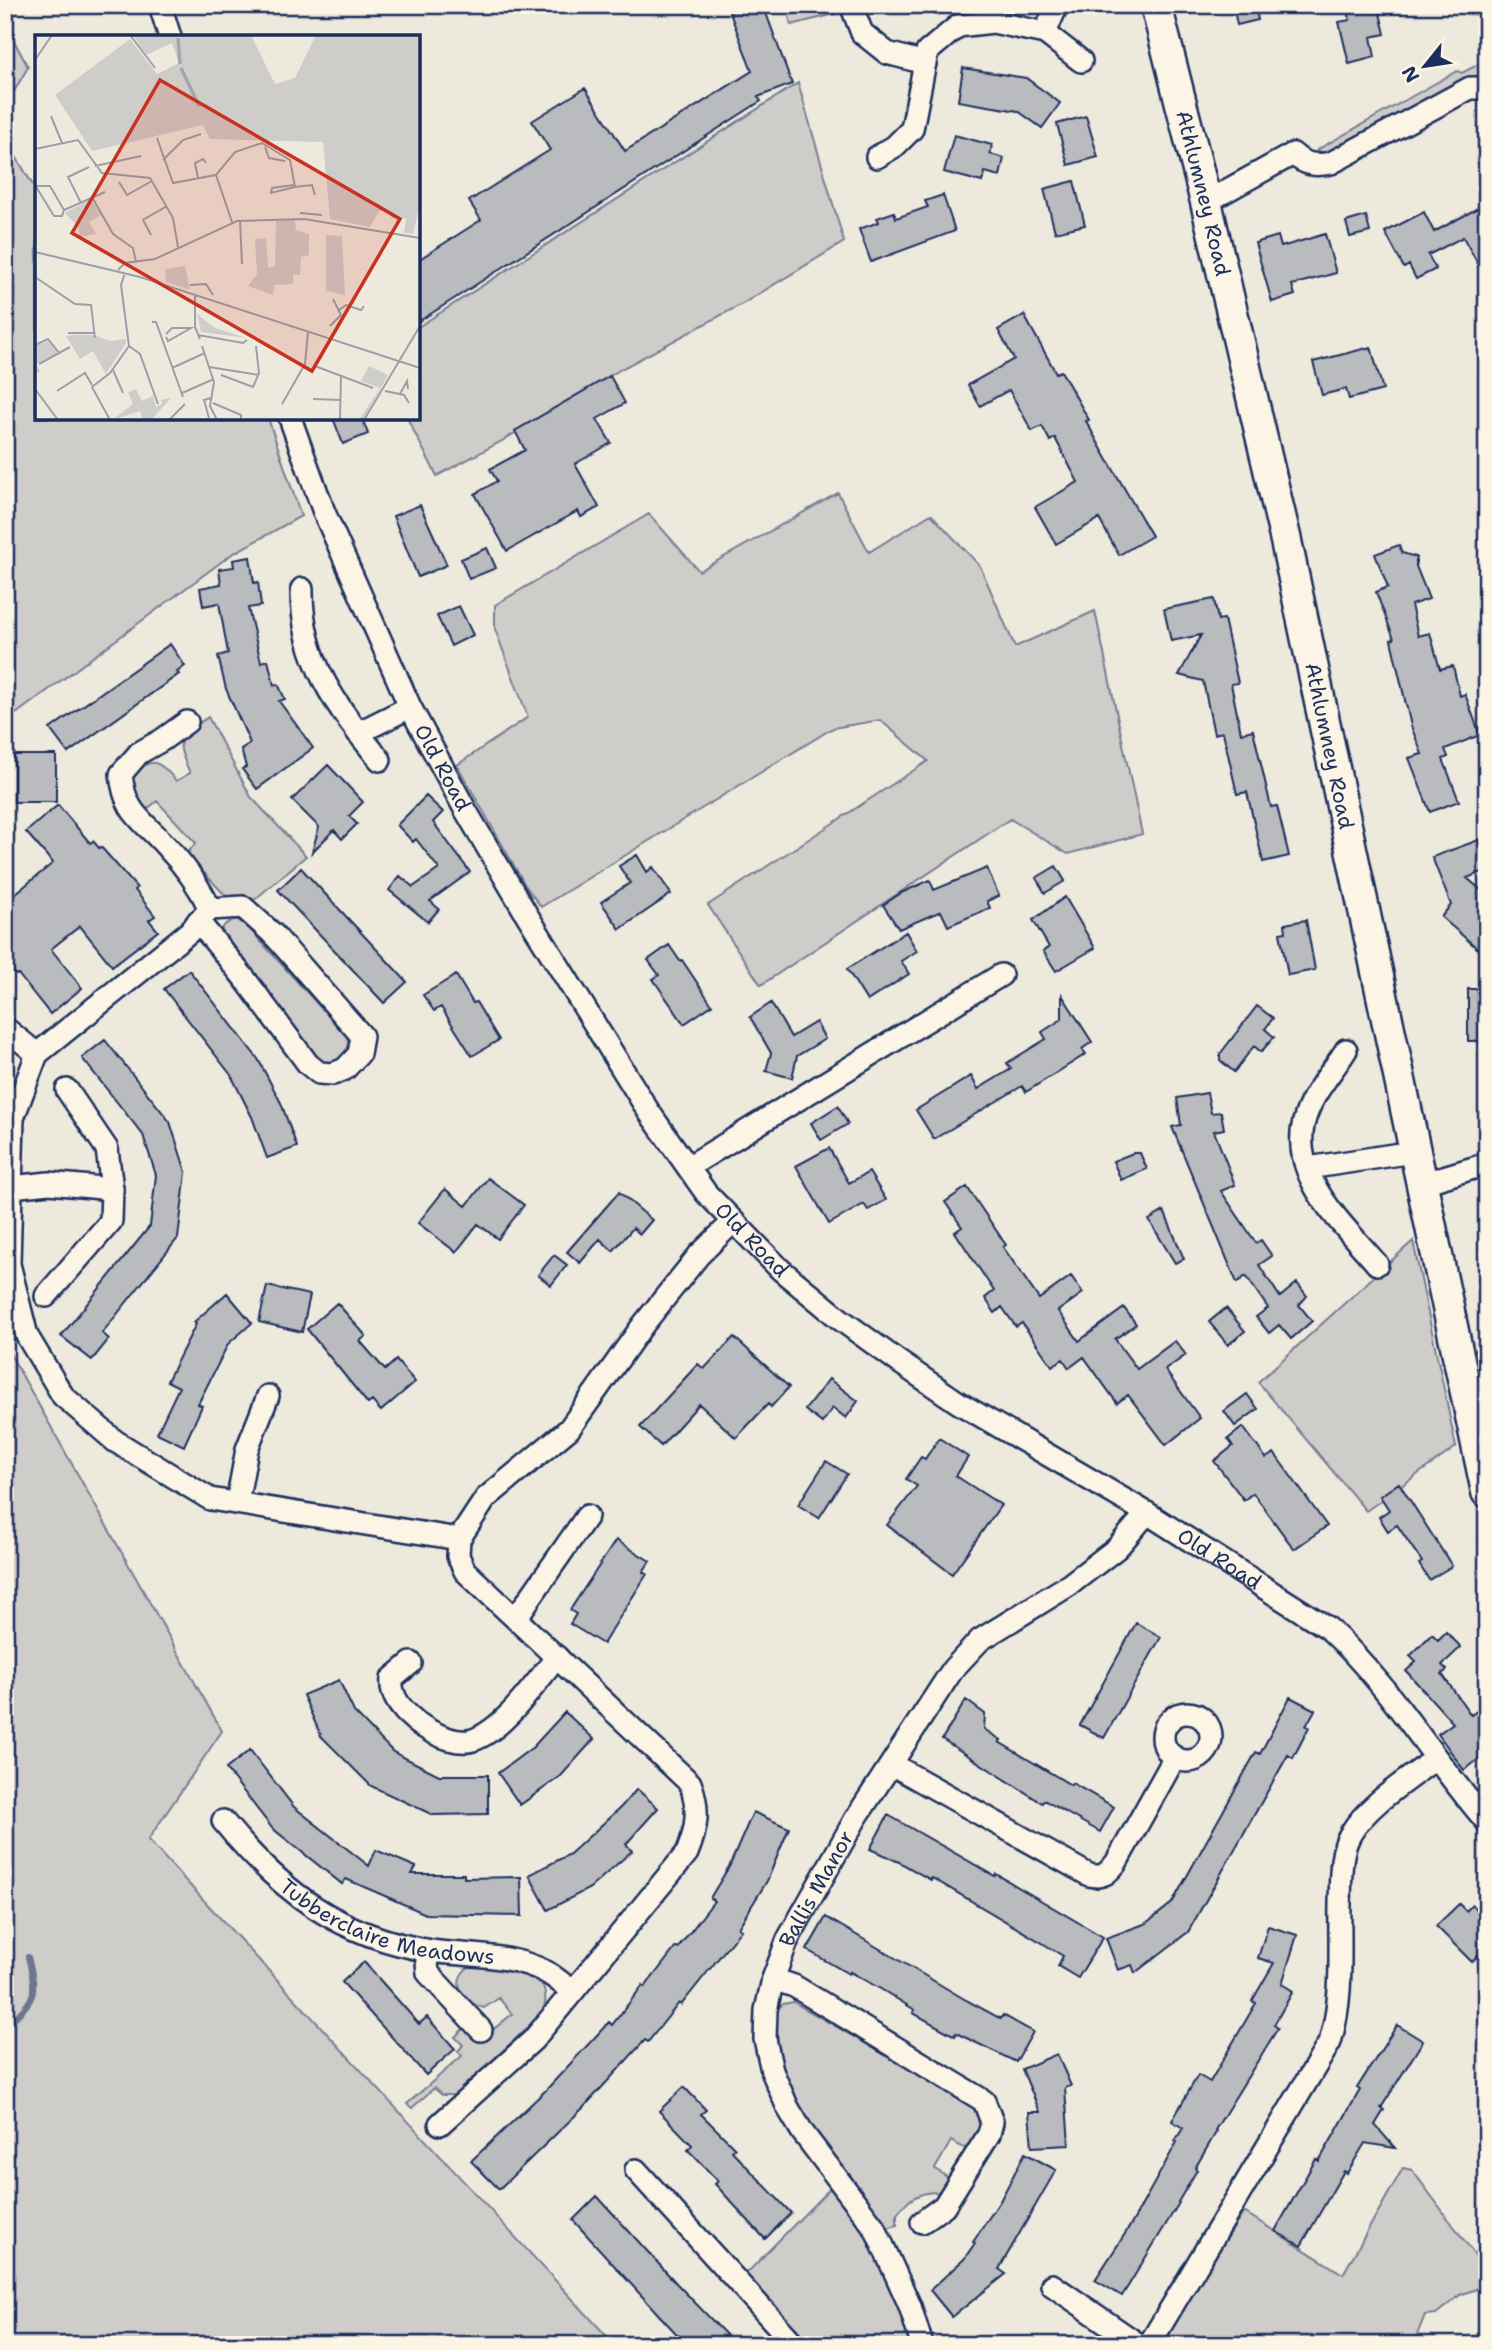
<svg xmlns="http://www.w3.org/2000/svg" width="1492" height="2350" font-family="'Shantell Sans',sans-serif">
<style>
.green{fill:#cfcdca;stroke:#757e94;stroke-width:2}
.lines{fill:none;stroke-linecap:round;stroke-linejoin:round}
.stream{stroke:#6c778f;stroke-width:6}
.building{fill:#babbbe;stroke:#1b2f5e;stroke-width:2}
.street-casing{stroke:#1b2f5e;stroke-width:26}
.secondary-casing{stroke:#1b2f5e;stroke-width:35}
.street{stroke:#fcf5e5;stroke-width:21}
.secondary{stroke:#fcf5e5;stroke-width:30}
.labels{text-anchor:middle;stroke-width:7;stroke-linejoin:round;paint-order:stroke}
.street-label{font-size:21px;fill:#1b2f5e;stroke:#fcf5e5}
.inset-river{fill:none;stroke:#a2a7af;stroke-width:3.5}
.inset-road{fill:none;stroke:#9a9faa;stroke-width:2}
.view{fill:#c8321e;fill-opacity:0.15;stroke:#c8321e;stroke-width:3.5}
.inset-edge{fill:none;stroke:#1b2f5e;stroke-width:3.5}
</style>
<rect width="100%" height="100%" fill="#eee9dd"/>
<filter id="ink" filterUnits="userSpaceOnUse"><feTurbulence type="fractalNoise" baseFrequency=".0143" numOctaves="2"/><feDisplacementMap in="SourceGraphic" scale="14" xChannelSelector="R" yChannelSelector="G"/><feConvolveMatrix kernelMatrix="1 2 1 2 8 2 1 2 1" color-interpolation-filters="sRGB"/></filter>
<g filter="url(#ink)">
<!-- green -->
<path class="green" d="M786,5H837L839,13L791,25Z
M5,24L28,67L5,107Z
M1487,60V76L1468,77L1333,150L1324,153L1317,150L1457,71L1462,73Z
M798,83L844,242L744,303L621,369L502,441L437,476L407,418H418V327Z
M5,138L37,192V418H268L301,516L232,554L5,722Z
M838,493L869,552L931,514L980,566L1015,647L1095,611L1142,834L1068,854L1010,819L761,985L708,905L928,761L880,720L833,728L541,907L525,885L457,765L528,717L495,629V605L649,514L699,571Z
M208,717L251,797L306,856L253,901L226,896L186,854L196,843L157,801L140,815L128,779C149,757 157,757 176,781L190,773C174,738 177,738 208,717Z
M236,919L247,926L347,1037L350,1048L343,1058L332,1064L316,1059L221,933C222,924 228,923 236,919Z
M1413,1241L1456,1447L1366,1511L1258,1382Z
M5,1345L222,1731L148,1840L615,2345H5Z
M470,1966C503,1970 560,1966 542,2014L456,2095H442L434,2088L412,2108L407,2104L462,2056L458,2051L463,2045L455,2037L464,2028L478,2042L512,2014L499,1998L484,2008C463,2003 448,1981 470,1966Z
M793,2002L973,2105L982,2121L968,2150L951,2141L935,2169L950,2179L939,2192C919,2192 909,2198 897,2214V2225L887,2228L804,2116L779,2065L776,2010L783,2004Z
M1403,2168L1412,2170L1487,2271V2285L1460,2295L1436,2314L1425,2315L1413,2345H1166L1174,2321L1244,2212L1343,2274Z
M831,2187C842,2203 858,2217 868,2234C883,2260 905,2315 911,2345H806L744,2276Z"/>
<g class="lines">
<!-- stream -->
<path class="stream" d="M5,2028C34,1998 39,1999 28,1957"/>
</g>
<!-- building -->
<path class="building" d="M727,5H763L792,84L758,97L761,101L418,322V260L481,220L469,201L550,150L532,121L585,88L625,151L752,71Z
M1233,5H1255L1258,20L1237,25Z
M1347,5H1378L1385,34L1371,37L1375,57L1349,64L1339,22L1350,20Z
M963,68L1026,78L1060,103L1042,128L1018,111L958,101Z
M1086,116L1098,157L1068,165L1057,124Z
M954,135L992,145L990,154L1004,158L1000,176L985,172L982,182L944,172Z
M1074,181L1085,225L1055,232L1044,189Z
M943,195L955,231L871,262L859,229L879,222L877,218L894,212L896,218L928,207L925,201Z
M1487,203V280L1463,237L1428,255L1436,269L1416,279L1409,265L1404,268L1385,232L1424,212L1434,232Z
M1366,216L1370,232L1350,237L1346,222Z
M1325,234L1336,273L1292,285L1295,295L1272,302L1255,243L1278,236L1281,247Z
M1024,315L1056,373L1061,371L1089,420L1086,421L1102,450L1152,536L1119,555L1099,519L1056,544L1035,507L1078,482L1055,438L1050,441L1042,426L1032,431L1009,390L980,406L968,385L1014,359L998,330Z
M1371,347L1383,390L1349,399L1346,389L1322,395L1313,362Z
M610,376L625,403L597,419L611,443L575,464L599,507L581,517L578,511L507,551L475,494L497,481L490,469L525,450L515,431Z
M333,418H362L368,434L343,444Z
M420,505L447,565L418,577L393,516Z
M1399,545L1402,553L1416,557V566L1429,599L1411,605L1418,636L1430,633L1440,669L1453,666L1460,696L1465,694L1480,735L1445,749L1448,757L1443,759L1459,801L1430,812L1409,758L1422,754L1411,726L1391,640L1394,639L1376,592L1388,587L1375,554Z
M487,548L496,568L469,579L461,559Z
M250,557L254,583L258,582L261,606L248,608L261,662L268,660L274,685L278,684L285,699L279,701L313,748L257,789L242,769L246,767L241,749L250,743L226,689L218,656L228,653L219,603L203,606L200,588L221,584L219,569L234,567L233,560Z
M1214,599L1218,620L1224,619L1238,683L1231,684L1241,733L1253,730L1271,807L1277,806L1289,856L1263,862L1247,792L1237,794L1223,732L1214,734L1203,681L1179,675L1201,635L1171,641L1164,609Z
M459,606L473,635L451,646L437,616Z
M170,644L185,666L177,672L179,674L68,753L50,729Z
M14,755H56V802H14Z
M328,765L363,802L349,816L357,824L342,839L334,830L312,852L319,827L292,800Z
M426,796L443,812L433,822L470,872L430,901L439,909L428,922L389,890L400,876L413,887L439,869L416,839L413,842L397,825Z
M58,805L90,843L93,841L99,848L101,847L137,888L135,890L155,916L149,920L158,931L112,966L80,926L51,949L82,988L50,1014L18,974L16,975L5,962V902L53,863L26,832Z
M1487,837V870L1467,878L1487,895V936L1477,948L1441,917L1451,905L1432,857Z
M637,855L647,872L653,867L671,894L620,929L601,902L630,883L619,866Z
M1056,866L1065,881L1045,893L1036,878Z
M301,868L407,982L384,1003L278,890Z
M987,868L999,896L987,901L990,908L948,926L941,911L899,929L883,905L901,893L930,880L934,890Z
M1065,897L1095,948L1056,971L1043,951L1049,947L1033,920Z
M1306,920L1315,970L1288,975L1280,933L1286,932L1285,924Z
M906,932L917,951L901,961L909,974L867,1001L847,969Z
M669,945L680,961L682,960L712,1005L684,1024L653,979L659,975L648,960Z
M189,970L258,1059L281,1103L297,1147L267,1158L252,1117L231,1075L164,989Z
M456,975L473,1003L476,1002L499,1040L472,1056L441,1007L434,1011L423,995Z
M1468,989H1487V1041H1468Z
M1062,995L1092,1042L1082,1049L1086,1054L1026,1092L1022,1086L934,1139L916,1110L971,1076L978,1089L1011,1069L1007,1063L1046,1039L1042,1032L1062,1019Z
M771,1003L791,1037L816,1022L825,1039L797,1056L792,1078L766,1071L771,1053L750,1017Z
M1257,1006L1273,1018L1265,1029L1274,1037L1261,1052L1254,1046L1234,1072L1220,1060V1054Z
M105,1040L170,1122L186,1172L178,1238L102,1333L109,1339L92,1360L61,1336L150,1226L156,1175L143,1135L82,1058Z
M1207,1093L1211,1113L1221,1112L1224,1129L1214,1131L1235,1185L1221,1191L1256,1243L1261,1240L1272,1256L1259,1265L1280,1297L1297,1283L1307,1296L1299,1305L1312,1321L1291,1339L1279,1325L1269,1333L1256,1317L1268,1308L1246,1276L1237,1283L1172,1127L1181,1125L1177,1098Z
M838,1106L848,1124L821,1140L811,1123Z
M829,1148L849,1183L869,1172L886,1200L868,1210L864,1204L829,1224L796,1166Z
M1133,1153H1140L1147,1169L1121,1180L1113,1161Z
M488,1178L524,1205L498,1239L478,1224L456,1252L418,1223L445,1189L466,1206Z
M967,1187L1006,1245L1003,1247L1039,1299L1071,1276L1083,1293L1058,1311L1079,1341L1124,1308L1136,1324L1115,1339L1137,1369L1175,1341L1186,1355L1165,1370L1200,1418L1166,1445L1128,1395L1117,1403L1084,1357L1069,1368L1063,1359L1052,1366L1022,1323L1016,1327L1002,1307L995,1313L985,1298L994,1291L955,1232L962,1227L945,1202Z
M619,1192L652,1220L640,1234L633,1228L613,1251L600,1239L580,1263L567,1252Z
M1164,1211L1184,1259L1175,1263L1149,1220Z
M554,1255L567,1265L551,1285L538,1275Z
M267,1286L310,1295L302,1332L259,1322Z
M227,1293L252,1323L228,1344L198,1404L202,1406L184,1446L157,1433L179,1387L167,1381L196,1324L194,1322Z
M337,1303L366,1336L360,1341L385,1370L396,1360L415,1382L381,1411L372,1401L368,1404L307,1329Z
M1226,1308L1245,1331L1228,1345L1209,1322Z
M734,1337L789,1387L771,1407L768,1404L736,1438L699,1404L661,1446L640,1427L698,1364L704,1369Z
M829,1379L858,1401L846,1418L833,1408L822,1423L805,1410Z
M1247,1394L1258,1409L1235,1426L1224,1411Z
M1243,1427L1266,1458L1274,1453L1327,1526L1294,1549L1253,1493L1244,1500L1214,1461L1233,1446L1228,1439Z
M939,1438L968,1457L956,1476L1001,1505L952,1574L887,1525L917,1486L906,1479L921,1457L925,1459Z
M826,1461L847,1474L819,1518L798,1505Z
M1399,1483L1452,1566L1429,1580L1419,1564L1422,1562L1397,1525L1388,1531L1379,1517L1389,1510L1380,1496Z
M616,1540L650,1561L643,1572L647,1574L603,1644L570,1624L576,1614L570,1610Z
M1136,1623L1161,1637L1104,1738L1080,1725Z
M1446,1632L1461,1647L1442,1665L1447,1670L1442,1674L1471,1715L1487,1704V1753L1464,1770L1438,1734L1453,1723L1406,1671L1416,1662L1410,1656L1432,1634L1438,1640Z
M339,1680L354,1712L393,1752L439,1775H488V1814L433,1815L371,1786L321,1736L303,1695Z
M1290,1697L1315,1710L1306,1726L1309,1727L1293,1758L1288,1755L1188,1932L1135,1973L1132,1965L1118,1970L1106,1938L1147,1923L1172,1903L1256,1752L1260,1754Z
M966,1700L985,1714L984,1729L1001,1740L999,1742L1071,1785L1072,1783L1114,1807L1100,1832L1044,1800L1042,1803L942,1739Z
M565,1712L594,1739L561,1776L520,1805L498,1773L533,1747Z
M250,1750L294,1807L369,1866L376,1850L416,1867L412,1874H464V1878L521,1877L522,1916L426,1914L346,1879L342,1884L272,1828L226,1769Z
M637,1789L658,1808L626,1844L632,1851L590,1888L548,1910L529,1875L570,1854L621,1807Z
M753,1812L789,1828L767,1881L738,1928L741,1930L681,2005L679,2003L648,2042L645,2040L584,2107L499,2189L471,2161L546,2090L609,2022L612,2025L643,1985L645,1987L676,1947L678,1948L714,1901L710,1898L730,1865Z
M888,1815L995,1876L996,1874L1103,1937L1078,1978L1058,1966L1063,1956L1044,1944L932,1878L931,1880L899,1862L870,1849Z
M1459,1904L1466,1911L1472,1905L1487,1921V1947L1472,1962L1436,1926Z
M826,1917L966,2000L1001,2019L1003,2015L1033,2032L1016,2062L956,2033L955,2036L913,2013L915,2010L879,1988L850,1972L849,1974L807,1950Z
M1268,1926L1297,1935L1282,1984L1293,1991L1274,2025L1278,2028L1215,2130L1217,2131L1195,2168L1197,2170L1178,2202L1179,2203L1122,2296L1095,2280L1132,2223L1177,2142L1175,2141L1183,2128L1172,2121L1190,2089L1198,2075L1210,2082L1256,2003L1252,2001L1274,1963L1258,1958Z
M364,1962L419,2024L427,2017L455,2049L426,2075L342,1982Z
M1397,2025L1423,2041L1381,2108L1384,2110L1375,2125L1395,2148L1365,2143L1347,2173L1344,2171L1301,2246L1275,2231L1316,2159L1319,2161L1360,2090L1357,2088Z
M1057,2054L1071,2086L1065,2088L1069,2145L1032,2147L1029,2112H1040L1022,2069Z
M684,2087L706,2110L701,2114L735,2148L732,2151L791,2213L765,2239L715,2184L718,2181L688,2150L692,2145L659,2111Z
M1025,2153L1056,2170L999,2269L1006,2274L952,2317L930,2290L964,2259L975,2243L973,2242L1000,2201Z
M597,2196L677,2284L736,2345H687L659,2315L573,2220Z"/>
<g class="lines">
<!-- street casing -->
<g class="street-casing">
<g id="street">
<path d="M160,5L170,37"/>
<path d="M851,5L862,33L887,53L925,63"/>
<path d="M1045,33L1057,5"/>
<path d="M877,157L895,146L912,129L927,52L958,26L993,22L1045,33L1081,61"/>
<path d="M1206,202L1293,154C1305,165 1315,166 1331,163L1470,88H1487"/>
<path id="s1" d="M290,418L324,512L410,707L466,811L527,915L649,1112L706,1193L781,1270L840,1319L899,1362L959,1403L1147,1513L1328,1628C1390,1685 1432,1759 1487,1822"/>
<path d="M302,589C301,660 337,708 380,760"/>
<path d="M187,722L162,740L139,753L121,774C125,814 142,819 166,846C184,865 199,885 210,909L189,932L37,1054L13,1118L9,1264L27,1336L63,1396L115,1441L210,1499L459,1539"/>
<path d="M358,733L410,707"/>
<path d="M198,921L245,979L308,1064L319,1073L333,1074L345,1069L359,1054L362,1036L274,935L243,907L210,909"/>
<path d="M5,1028L37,1054"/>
<path d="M1346,1050C1333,1071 1314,1091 1306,1115C1285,1173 1343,1224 1377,1264"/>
<path d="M688,1167L1001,975"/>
<path d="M1308,1168L1413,1152"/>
<path d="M1420,1184L1487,1164"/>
<path d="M11,1187L49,1183L112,1189"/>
<path d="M46,1296L111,1221L112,1189L107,1149L67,1090"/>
<path d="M237,1503L247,1449L268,1396"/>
<path d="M516,1618L587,1516"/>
<path d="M411,1663L392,1679C390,1696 402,1710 414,1720C419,1725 426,1728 432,1732C444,1738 460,1744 473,1740C505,1729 536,1682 557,1657"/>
<circle cx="1187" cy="1737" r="24"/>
<path d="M893,1765L1089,1875C1103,1878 1107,1874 1116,1863L1175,1757"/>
<path id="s2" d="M223,1821C281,1892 339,1936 431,1951C468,1956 513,1954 546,1972C555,1977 564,1985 572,1991"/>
<path d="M426,1950L428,1973L481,2030"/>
<path d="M773,1979L794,1986L984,2101L992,2122L989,2134L944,2206L922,2222"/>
<path d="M440,2124L533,2040L687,1853C697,1829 700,1808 690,1783L465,1571L458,1556L459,1539L486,1498L569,1429L643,1325L699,1255L733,1222"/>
<path d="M636,2170L795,2345"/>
<path d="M1052,2285L1139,2345"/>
<path id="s3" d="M922,2345L910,2306L875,2228L803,2133L788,2108L772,2071L765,2039L766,2010L773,1979L788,1939L856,1818L953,1669L980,1640L1069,1585L1117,1548L1147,1513"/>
<path d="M1149,2345L1330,2042C1344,1996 1339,1948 1340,1902C1341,1880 1339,1852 1351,1833C1368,1804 1409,1779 1436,1758"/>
</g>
</g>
<!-- secondary casing -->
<g class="secondary-casing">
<g id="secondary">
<path id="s4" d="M1156,5L1206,202L1286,541L1487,1492"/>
</g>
</g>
<!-- street -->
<use href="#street" class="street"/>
<!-- secondary -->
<use href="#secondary" class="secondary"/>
</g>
</g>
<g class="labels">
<!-- street labels -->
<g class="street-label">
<text dy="7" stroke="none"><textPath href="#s4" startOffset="194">Athlumney Road</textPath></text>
<text dy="7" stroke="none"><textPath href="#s4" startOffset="761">Athlumney Road</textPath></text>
<text dy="7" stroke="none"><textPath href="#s1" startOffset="382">Old Road</textPath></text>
<text dy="7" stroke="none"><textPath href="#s1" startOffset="948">Old Road</textPath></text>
<text dy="7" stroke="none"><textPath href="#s1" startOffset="1516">Old Road</textPath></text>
<text dy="7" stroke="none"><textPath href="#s3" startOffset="509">Ballis Manor</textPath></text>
<text dy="7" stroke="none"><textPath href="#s2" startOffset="201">Tubberclaire Meadows</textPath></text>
</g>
</g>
<!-- overview -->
<g transform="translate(35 35)">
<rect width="385" height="385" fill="#eee9dd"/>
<path d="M103,0H216L240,49L260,43L281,0H385V168L378,199L369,198L371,183H357L353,176H344L335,192L295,184L288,107L175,104L168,90L57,116L20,60L95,4L122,39L144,28L137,8L111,20L99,2ZM56,164L66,180L54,187L61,199L44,202V193L30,178ZM260,185L261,195L274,199V220L266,222L265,240H258V249L239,250L238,260L213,251L222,239L220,204L231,203L233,233L240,231L241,186ZM291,200L307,201L310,260L291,256ZM150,231L155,255L131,247L130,234ZM162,279L180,293L211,303L166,297ZM39,300H58L75,306L91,304V308L71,339L58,316L45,324L31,301ZM14,306L23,318L1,329L5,336L0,340V311ZM334,331L353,340L328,385H324L345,353L326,346ZM101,354L107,366L118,361L121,372L127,369L126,365L136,363L116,385H108L105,376L77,385L98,369L93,357Z" fill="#cfcdca"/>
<path class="inset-river" d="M143,3L145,29M146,33L164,71"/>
<path class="inset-road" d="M95,0L120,33M0,25L17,0M16,81L27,108M122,103L138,148L181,140L197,187M230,112L234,123L250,126M0,114L43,105L67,138L115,143L138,183L143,212M128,125L148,105L166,99M60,131L106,121M181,140L200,117L227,108L255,125L260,152L277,150L280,160M163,143L160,128L168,124L171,128M84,147L92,160L117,146M0,150L19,181H27L29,175L15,151H0M259,150L237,153L236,158L260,152M57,162L78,199L98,213L101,227M46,168L33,142L54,132M29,175L70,157M265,178L287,180M205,185L207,229M116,200L108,185L132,171M0,217L105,242L385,333M83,235L90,228L120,224L202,186L269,184L385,203M0,242L40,269L56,270L60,303M155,250L171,249L178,260M160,260V292L165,304M304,275L311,270L326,275L329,271M117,287H121L148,362M295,291L306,280L298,264M33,298H60M131,299L137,293H156L133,306L131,302M163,300L208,308L212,305M0,310L13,304L25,319M94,311L105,319L123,369M167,311L179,347L175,371L182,385M4,329L35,312M280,331L338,353M174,332L224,340M137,333L170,318M78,335L88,358M186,340L218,352L224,338L221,311M0,354L23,385M22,356L50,338L57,350M350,356L369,360L374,368M147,358L179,344M365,359L372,346L373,354M278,364L305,365M178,368L206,380V385M247,369L270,329L273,297M174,383L169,365L176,363M75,385L57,352L75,338L94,311L86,250L90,238M134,385L150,369M305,385L306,340M329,385L385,291"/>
<path class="view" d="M125,45L365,184L277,336L37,198Z"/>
<rect width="385" height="385" class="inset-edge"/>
</g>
<!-- margin -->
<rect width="1492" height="2350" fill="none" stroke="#fcf5e5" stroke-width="28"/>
<rect x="14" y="14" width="1464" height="2322" fill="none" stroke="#1b2f5e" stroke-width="2.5" filter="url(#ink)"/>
<!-- north arrow -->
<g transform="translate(1425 66) rotate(240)" stroke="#fcf5e5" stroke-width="5" paint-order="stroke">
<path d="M0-5L12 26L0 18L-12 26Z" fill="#1b2f5e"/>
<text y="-10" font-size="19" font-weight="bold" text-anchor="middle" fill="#1b2f5e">N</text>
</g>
</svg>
